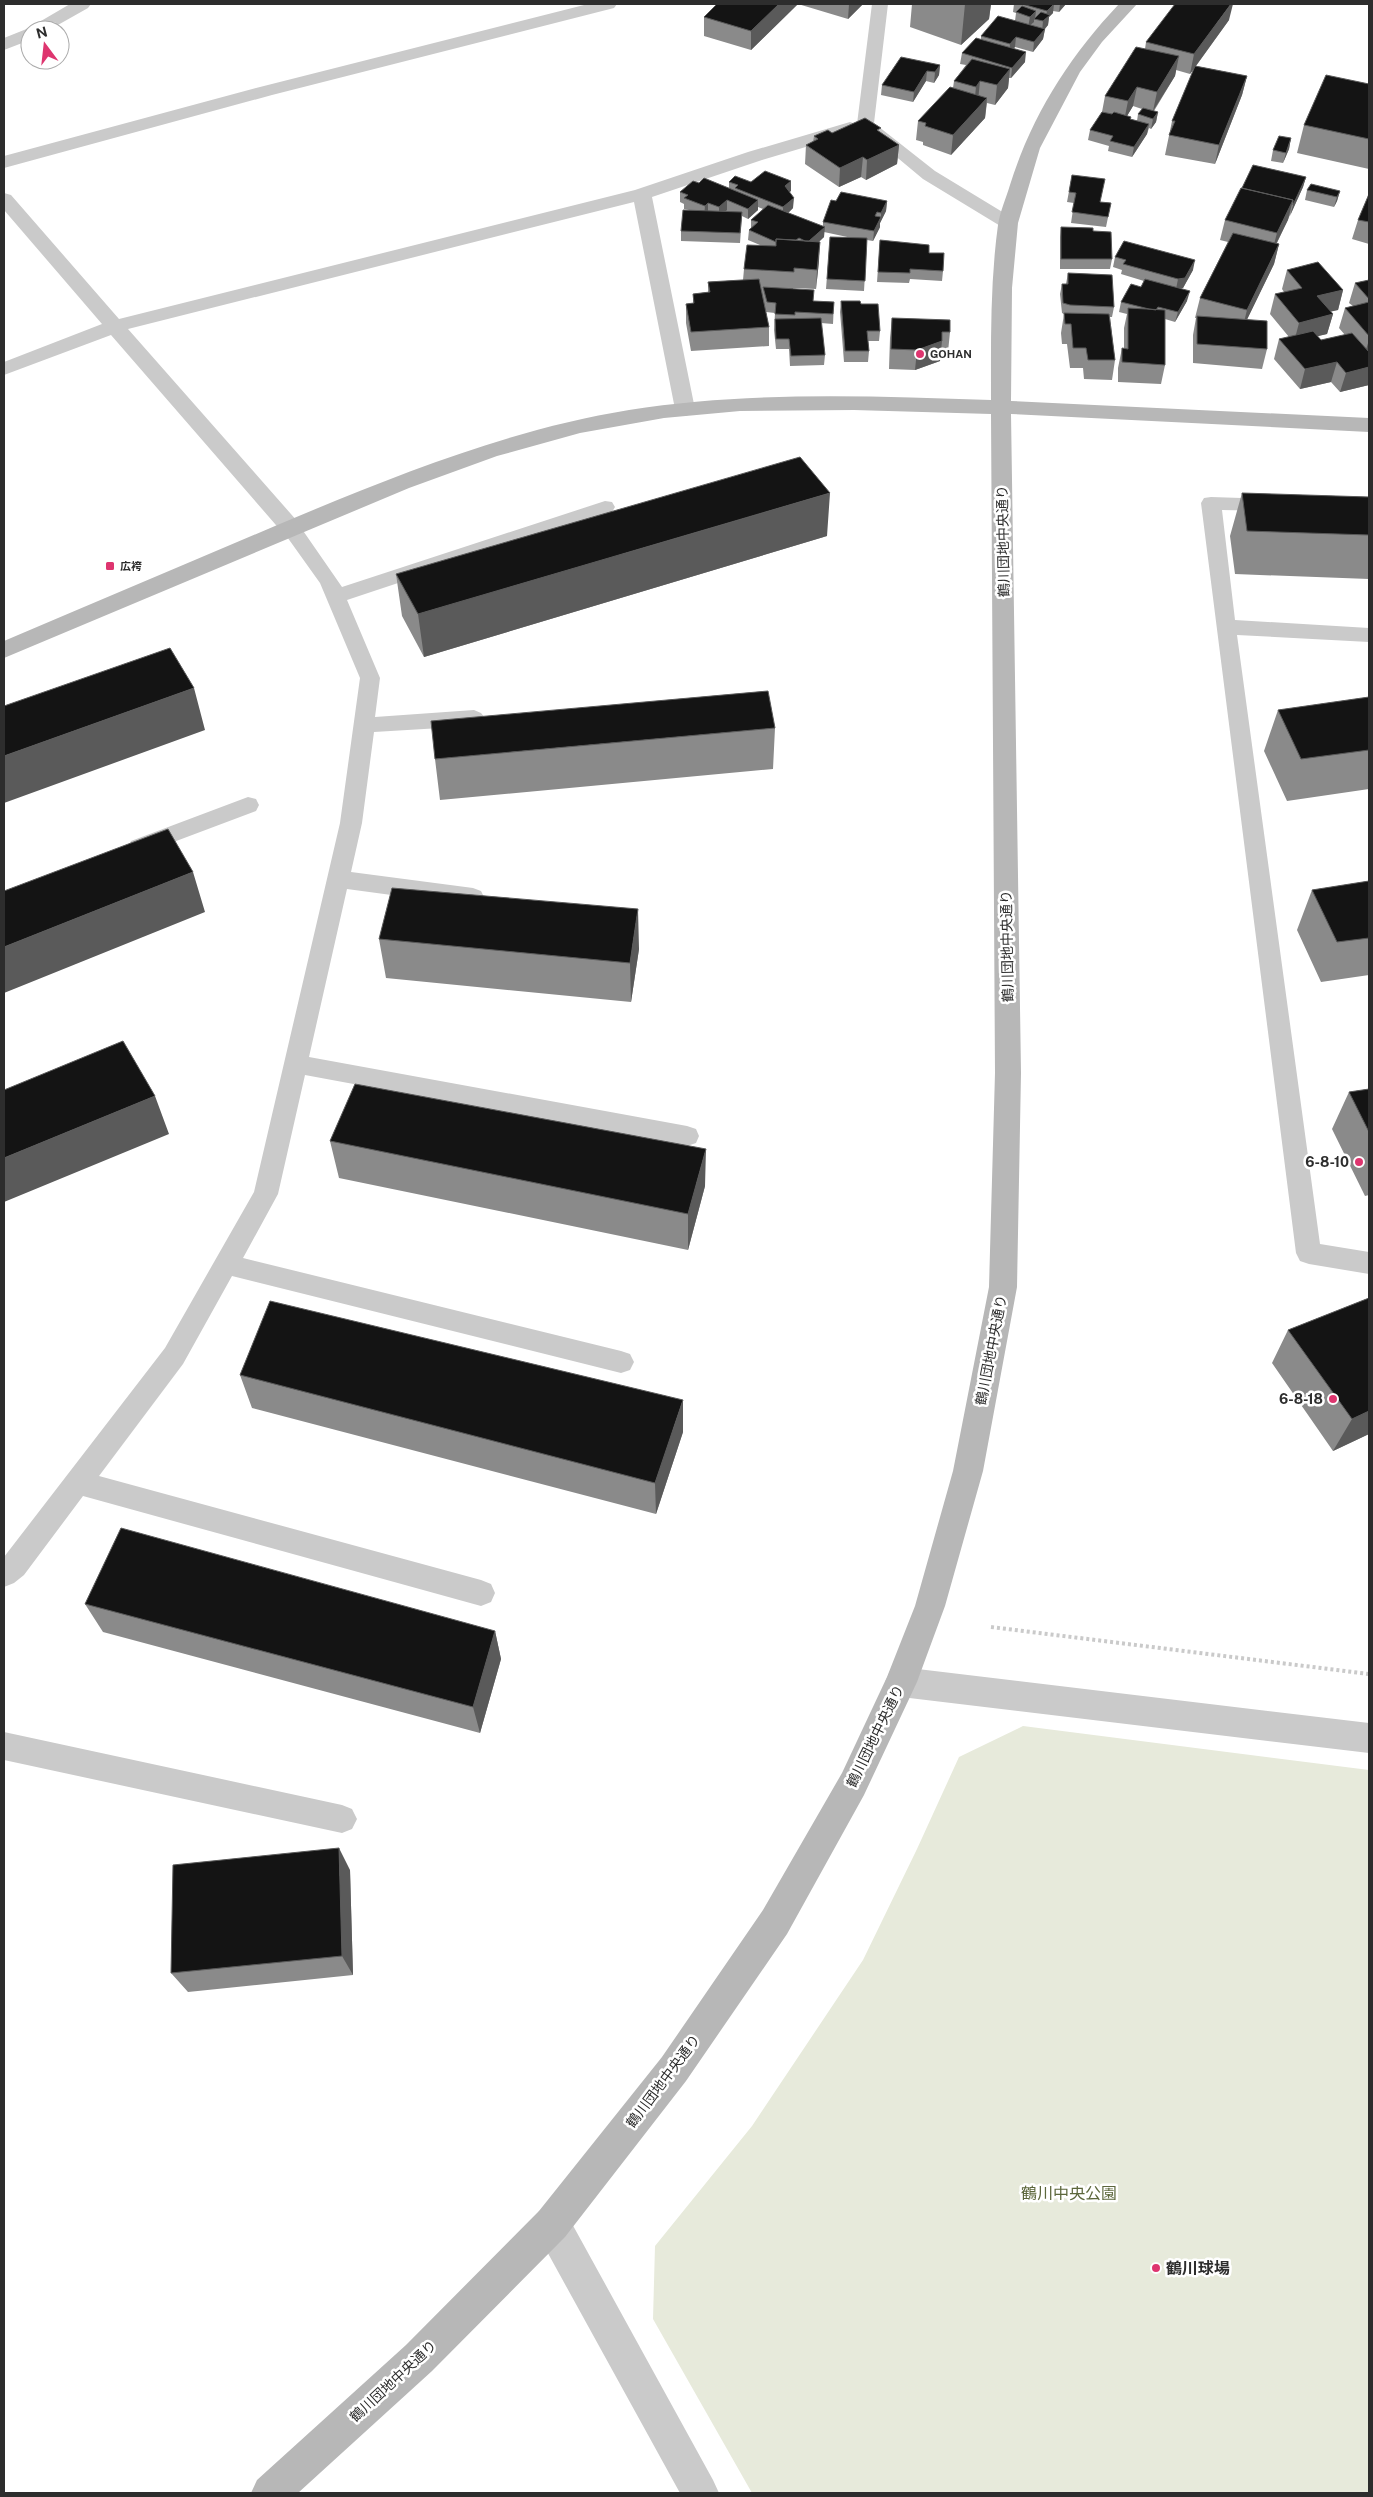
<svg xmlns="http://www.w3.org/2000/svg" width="1373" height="2497" font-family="'Public Sans','Noto Sans JP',sans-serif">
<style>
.green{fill:#e7eadb}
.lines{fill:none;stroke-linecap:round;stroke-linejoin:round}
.path{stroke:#cacaca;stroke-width:4;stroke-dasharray:3 3;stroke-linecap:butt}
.lane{fill:#cacaca;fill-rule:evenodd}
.street{fill:#cacaca;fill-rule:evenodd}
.secondary{fill:#b7b7b7;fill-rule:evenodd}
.wall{fill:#8a8a8a;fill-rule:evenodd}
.shaded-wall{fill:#5a5a5a}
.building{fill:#141414;stroke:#5a5a5a}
.poi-dot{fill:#de356f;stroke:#fff;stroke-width:2}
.labels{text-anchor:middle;stroke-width:5;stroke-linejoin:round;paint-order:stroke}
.far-poi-label{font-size:11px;font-weight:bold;fill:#2d2d2d;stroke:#fff;text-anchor:start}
.street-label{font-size:14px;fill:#2d2d2d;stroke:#fff}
.poi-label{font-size:14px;font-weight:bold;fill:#2d2d2d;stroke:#fff;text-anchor:end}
.near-park-label{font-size:16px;fill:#5c673c;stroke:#fff}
.near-poi-label{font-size:16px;font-weight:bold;fill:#2d2d2d;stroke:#fff;text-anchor:start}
</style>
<rect width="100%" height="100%" fill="#fff"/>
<!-- green -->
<path class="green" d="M1023,1726L1369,1770V2493H752L653,2319L655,2246L752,2126L863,1960L917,1849L959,1757Z"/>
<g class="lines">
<!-- path -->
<path class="path" d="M991,1627L1369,1674"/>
<!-- lane -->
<path class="lane" d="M872,4H888L874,123L935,171L1014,219L1017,223L1014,227H1002L923,179L857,124Z
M1211,497L1272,499L1279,500L1282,505L1279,510L1272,511L1222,510L1235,620L1369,628V642L1237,635L1320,1244L1369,1252V1274L1309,1264L1300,1261L1296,1253L1201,503L1204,498Z
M605,501L612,502L615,507L612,512L347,600L380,678L375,717L474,710L481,713L485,718L481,723L474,726L374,732L362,823L351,872L473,888L481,891L484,897L481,903L473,906L347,889L309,1057L687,1126L696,1129L699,1136L696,1143L687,1146L305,1075L278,1194L243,1258L621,1351L630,1354L634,1362L630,1370L621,1373L232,1276L183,1364L99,1476L481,1580L491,1584L495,1593L491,1602L481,1606L83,1496L24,1575L14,1583L4,1587V1557L165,1348L254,1192L340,823L360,678L320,583L280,527L283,522L290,520L297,522L342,587Z
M248,797L256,799L259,805L256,811L139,855L131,853L128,847L131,841Z
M4,1732L342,1805L352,1809L357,1819L352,1829L342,1833L4,1760Z"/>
<!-- street -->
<path class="street" d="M70,4H91L88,8L49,30H30V40L4,50V38L29,28Z
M588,4H617L614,8L272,95L4,168V156L260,87Z
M850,122L856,124L859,128L856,132L762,160L652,197L695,409L692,414L685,416L678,414L675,409L634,202L128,329L298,522L301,527L298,532L290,534L282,532L111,335L4,375V362L102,324L4,210V193L11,195L119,319L635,190L748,152Z
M901,1667L1369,1723V1753L901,1697L890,1693L885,1682L890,1671Z
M552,2206L565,2211L713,2480L719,2493H680L539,2237L534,2224L539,2211Z"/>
<!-- secondary -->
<path class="secondary" d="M1119,4H1137L1102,42L1080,72L1040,148L1018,223L1012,288L1011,401L1369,418V432L1011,414L1021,1073L1017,1287L983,1471L945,1606L917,1682L864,1795L787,1934L686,2081L565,2237L432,2371L298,2493H251L257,2480L406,2345L539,2211L662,2057L763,1910L842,1773L887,1677L915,1606L953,1471L989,1287L995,1073L991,414L854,410L740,411L664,418L580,433L497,456L409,488L4,658V641C94,603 185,564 275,526C389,478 506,430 629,410C748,391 871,396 991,400C991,342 990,283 998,225C1000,212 1006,198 1010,185C1032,115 1069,57 1119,4Z"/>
</g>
<!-- wall -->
<path class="wall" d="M717,4H798L751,50L704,36V17Z
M798,4H863L848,19Z
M912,4H991L989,19L961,45L910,27Z
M1014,4H1066L1059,12L1053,11V13L1049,17L1048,25L1045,29L1043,39L1033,52L1015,47L1014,48L1025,62L1011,78H1009L1008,88L995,105L987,103L985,118L951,155L923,145V142L916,140L918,121L953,88L954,81L966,65L960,64L962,53L981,39V36L1015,21L1016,13L1013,12Z
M1229,20L1196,66L1247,76L1242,95L1215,164L1165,155L1172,121L1194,69L1190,74L1176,70L1175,76L1154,111L1158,112L1156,122L1151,129L1149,128L1147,134L1132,157L1108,151L1109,146L1088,140L1090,130L1102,112L1105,96L1145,49L1146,42ZM1133,106L1142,109L1138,114L1137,121L1131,119V117L1127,116Z
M940,65L939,75L934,83L926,81L913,102L881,95L882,85Z
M1369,84V169L1297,153L1304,125Z
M880,132L899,145L897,164L866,180L861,177L839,187L805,164L806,145L813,142L814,136L832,133Z
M1291,138L1289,149L1283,163L1271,161L1273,150Z
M1072,175L1100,202L1111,203L1106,227L1071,223L1074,203L1067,202Z
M1306,177L1303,187L1277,243L1279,244L1274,264L1247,319L1267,349L1262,369L1193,363V335L1196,318H1195L1200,298L1228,242L1220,240L1225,220L1242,188Z
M791,181V191L789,192L793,208L788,213L823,227V222L836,201H887L886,211L880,223V227L873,241L867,240L864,291L826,289L830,237L852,238L824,232V237L819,242V261L816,289L793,288V289L813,301L834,302L833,324L821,323L825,355L824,365L790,366L789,349H776L774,330L775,313L766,312L769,327V346L691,351L686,323V304L693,303V294L708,292V282L743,280L744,269L760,245L748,240L749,230L751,229V220L763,209L758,207V210L748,219L742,216L740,243L681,241V231L689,210L684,209V204L680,202V192L699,183L729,188V182H751Z
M1307,190L1340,191L1337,201L1334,207L1305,200Z
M1369,194V244L1352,239L1358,220Z
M1061,227L1093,231L1112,259L1110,269H1060V237Z
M880,240L929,253L943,271L942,281L910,279L909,283L877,282Z
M1115,257L1193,270L1183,288H1180L1187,301L1175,322L1165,319V365L1161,384L1118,382V368L1122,348L1124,349V328L1127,314L1119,312L1121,302L1141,287L1144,281L1121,274L1122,270L1113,267Z
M1287,270L1343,290L1338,310L1330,311L1333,314L1327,334L1317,336L1321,340L1345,335L1339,328L1345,308L1353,306L1349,303L1355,283L1369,280V385L1340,392L1331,382L1300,389L1274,359L1279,339L1289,337L1270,314L1275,294L1284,292L1282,289Z
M1068,273L1114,307L1112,317H1110L1115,360L1112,380L1084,379L1083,368H1070L1067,344H1062L1061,333L1064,314L1062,313L1060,294L1062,284H1066Z
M841,301L880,331L879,341H868L869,351L868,362H844L840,312Z
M892,318L950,332L948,352H941L940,361L915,370L889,369L890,338Z
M1242,493L1369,497V579L1235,574L1230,536Z
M827,536L424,657L402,616L396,574Z
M1369,697V789L1287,801L1264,751L1278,710Z
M775,728L773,769L440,800L435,759Z
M1369,881V975L1321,982L1297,930L1312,890Z
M379,939L639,949L631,1002L386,978Z
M1369,1089V1195L1365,1196L1332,1129L1349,1092Z
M330,1141L705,1186L688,1250L339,1178Z
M1369,1298V1434L1333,1451L1272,1363L1288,1330Z
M240,1375L683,1432L656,1514L252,1408Z
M85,1604L495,1631L501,1659L480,1733L103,1632Z
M350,1870L353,1975L188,1992L171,1973Z"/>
<!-- shaded-wall -->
<path class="shaded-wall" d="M779,4H798L751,50V31Z
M849,4H863L848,19Z
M965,4H991L989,19L961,45Z
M1054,4L1053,13L1049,17L1048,25L1042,32L1043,21L1046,19L1047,11Z
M1060,4H1066L1059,12Z
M1231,4H1233L1229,20L1190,74L1194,54Z
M1036,11L1035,19H1034V22L1028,27L1030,17Z
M1045,29L1043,39L1033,52L1034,42Z
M1016,37L1015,47L1009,54L1010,44Z
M1026,52L1025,62L1011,78L1012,68Z
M1179,56L1175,76L1153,111L1157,92Z
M940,65L939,75L934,83L935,72Z
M1010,69L1008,88L995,105L997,85Z
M927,71L926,81L913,102L914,92Z
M1247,76L1242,95L1215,164L1219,145Z
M980,81L978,101L974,106L976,87Z
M1137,87L1133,106L1124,121L1128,101Z
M987,98L985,118L951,155L953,135Z
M1158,112L1156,122L1151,129L1153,119Z
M1149,124L1147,134L1132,157L1134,147Z
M1291,138L1289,149L1283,163L1286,153Z
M899,145L897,164L866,180L867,160Z
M863,157L861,177L839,187L840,168Z
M1306,177L1303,187L1290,216L1293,205Z
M791,181V191L784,196L785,186Z
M1340,191L1337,201L1334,207L1337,197Z
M794,198L793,208L783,218V207Z
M727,200V210L719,217V207Z
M758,200V210L748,219V209Z
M1293,200L1288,220L1272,252L1277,233Z
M887,201L886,211L880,223V227L873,241L874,231L881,217V213Z
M708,203V213L704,216L705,206Z
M825,227L824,237L807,252L808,242Z
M820,242L819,261L816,289L817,270Z
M1279,244L1274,264L1242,330L1247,310Z
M1195,260L1193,270L1183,288L1176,289L1178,279Z
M1343,290L1338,310L1312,316L1317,296Z
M1190,291L1187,301L1175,322L1178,312Z
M1333,314L1327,334L1294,342L1299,323Z
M1369,340V355L1364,356Z
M942,341L940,361L915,370L917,350Z
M1337,362L1331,382L1300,389L1305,369Z
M1369,367V385L1340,392L1346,373Z
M830,493L827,536L424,657L418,614Z
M194,688L205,730L4,803V756Z
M193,872L205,912L4,993V947Z
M638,909L639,949L631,1002L630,963Z
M155,1096L169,1134L4,1202V1158Z
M706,1149L705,1186L688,1250V1214Z
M683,1400V1432L656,1514L655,1483Z
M1369,1411V1434L1333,1451L1352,1419Z
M495,1631L501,1659L480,1733L473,1707Z
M339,1848L350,1870L353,1975L342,1956Z"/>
<!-- building -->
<path class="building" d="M717,4H779L751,31L704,17Z
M1022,4H1054L1047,11Z
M1175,4H1231L1194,54L1146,42Z
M1022,6L1036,11L1030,17L1016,12Z
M1041,12L1050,15L1043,21L1034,19Z
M998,16L1045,29L1034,42L1016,37L1010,44L981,36Z
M976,38L1026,52L1012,68L962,53Z
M1136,47L1179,56L1157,92L1137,87L1128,101L1105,96Z
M901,57L940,65L935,72L927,71L914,92L882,85Z
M972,59L1010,69L997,85L980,81L976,87L954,81Z
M1195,66L1247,76L1219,145L1169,135L1175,121H1172Z
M1326,75L1369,84V139L1304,125Z
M950,87L987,98L953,135L925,126L926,123L918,121Z
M1143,108L1158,112L1153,119L1138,114Z
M1102,112L1112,114L1114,112L1131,117L1130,119L1149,124L1134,147L1110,141L1113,136L1090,130Z
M865,118L881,128L877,130L899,145L867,160L863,157L840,168L806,145L818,139L814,136L828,130L832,133Z
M1279,136L1291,138L1286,153L1273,150Z
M1253,165L1306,177L1293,205V200L1242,188Z
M765,171L791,181L785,186L794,198L783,207L735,188L738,185L729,182L735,176L751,182Z
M1072,175L1105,179L1100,202L1111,203L1108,217L1072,212L1076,193L1069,192Z
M704,178L758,200L748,209L727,200L719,207L708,203L705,206L684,198L688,195L680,192L693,181L699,183Z
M1311,184L1340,191L1337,197L1307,190Z
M1241,188L1293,200L1277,233L1225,220Z
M841,192L887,201L881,213L877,212L875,216L881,217L874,231L823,222L831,200L836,201Z
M1369,194V222L1358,220Z
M768,205L825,227L809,241H805L799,238L796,240L776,239V242L749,230L758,222L751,220Z
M683,210L742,212L740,233L681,231Z
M1061,227L1093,228V231L1111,232L1112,259H1061Z
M1233,233L1279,244L1247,310L1200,298Z
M830,237L867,238L865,281L827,279Z
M776,239L820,242L817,270L794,268V272L744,269L747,245L776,246Z
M880,240L929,245V253H944L943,271L910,269V273L878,272Z
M1124,241L1195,260L1185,278L1178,279L1123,264L1126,260L1115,257Z
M1318,262L1343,290L1317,296L1333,314L1299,323L1275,294L1302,288L1287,270Z
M1068,273L1112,275L1114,307L1070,305L1063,303L1062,284H1068Z
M759,279L769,327L691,332L686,304L694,303L693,294L710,292L708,282Z
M1145,279L1190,291L1178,312L1158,307L1156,310L1149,309L1121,302L1131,284L1141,287Z
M1369,280V299L1355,283Z
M763,287L814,290L813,301L834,302L833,314L795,312V315L775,314L776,303L767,302Z
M841,301H860L861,304H878L880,331H867L869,351H845Z
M1369,302V336L1345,308Z
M1128,308L1165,310V365L1122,362V348L1128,349Z
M1064,313L1109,314L1115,360H1088L1086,348H1073L1071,324H1065Z
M1197,316L1267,321V349L1197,344Z
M821,318L825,355L791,356L789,339H776L775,319Z
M892,318L950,320V332H942V341L917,350L891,349Z
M1313,331L1321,340L1352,333L1369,352V367L1346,373L1337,362L1305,369L1279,339Z
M800,457L830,493L418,614L396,574Z
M1242,493L1369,497V535L1247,531Z
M170,648L194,688L4,756V706Z
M768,691L775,728L435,759L431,721Z
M1369,697V750L1301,759L1278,710Z
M168,829L193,872L4,947V891Z
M1369,881V938L1337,942L1312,890Z
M392,888L638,909L630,963L379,939Z
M123,1041L155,1096L4,1158V1090Z
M355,1084L706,1149L688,1214L330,1141Z
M1369,1089V1132L1349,1092Z
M1369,1298V1411L1352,1419L1288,1330Z
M270,1301L683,1400L655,1483L240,1375Z
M121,1528L495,1631L473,1707L85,1604Z
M339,1848L342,1956L171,1973L173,1865Z"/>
<!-- markers -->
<g class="poi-dot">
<circle cx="920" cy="354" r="5"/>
<rect x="105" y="561" width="10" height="10" rx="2.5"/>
<circle cx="1359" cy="1162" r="5"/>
<circle cx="1333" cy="1399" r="5"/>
<circle cx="1156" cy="2268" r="5"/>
</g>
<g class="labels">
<!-- far-poi labels -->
<g class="far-poi-label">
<text x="930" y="358">GOHAN</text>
<text x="120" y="570">広袴</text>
</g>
<!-- street labels -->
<g class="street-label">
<text transform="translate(1003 541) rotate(-91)" y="5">鶴川団地中央通り</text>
<text transform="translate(1007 946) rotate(-91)" y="5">鶴川団地中央通り</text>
<text transform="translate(991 1350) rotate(-79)" y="5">鶴川団地中央通り</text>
<text transform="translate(875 1736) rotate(-64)" y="5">鶴川団地中央通り</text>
<text transform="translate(663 2081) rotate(-53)" y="5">鶴川団地中央通り</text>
<text transform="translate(393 2381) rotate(-43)" y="5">鶴川団地中央通り</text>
</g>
<!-- poi labels -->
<g class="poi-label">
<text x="1349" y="1167">6-8-10</text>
<text x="1323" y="1404">6-8-18</text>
</g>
<!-- near-park labels -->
<g class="near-park-label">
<text x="1069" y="2199">鶴川中央公園</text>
</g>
<!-- near-poi labels -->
<g class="near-poi-label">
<text x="1166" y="2274">鶴川球場</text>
</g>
</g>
<!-- border -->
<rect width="1373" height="2497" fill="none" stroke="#2d2d2d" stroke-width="10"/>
<!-- north arrow -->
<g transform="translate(45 45) rotate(345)"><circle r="24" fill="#ffffff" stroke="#ababab"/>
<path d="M0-4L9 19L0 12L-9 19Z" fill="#de356f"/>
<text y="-8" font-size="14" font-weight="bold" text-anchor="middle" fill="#2d2d2d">N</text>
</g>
</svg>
